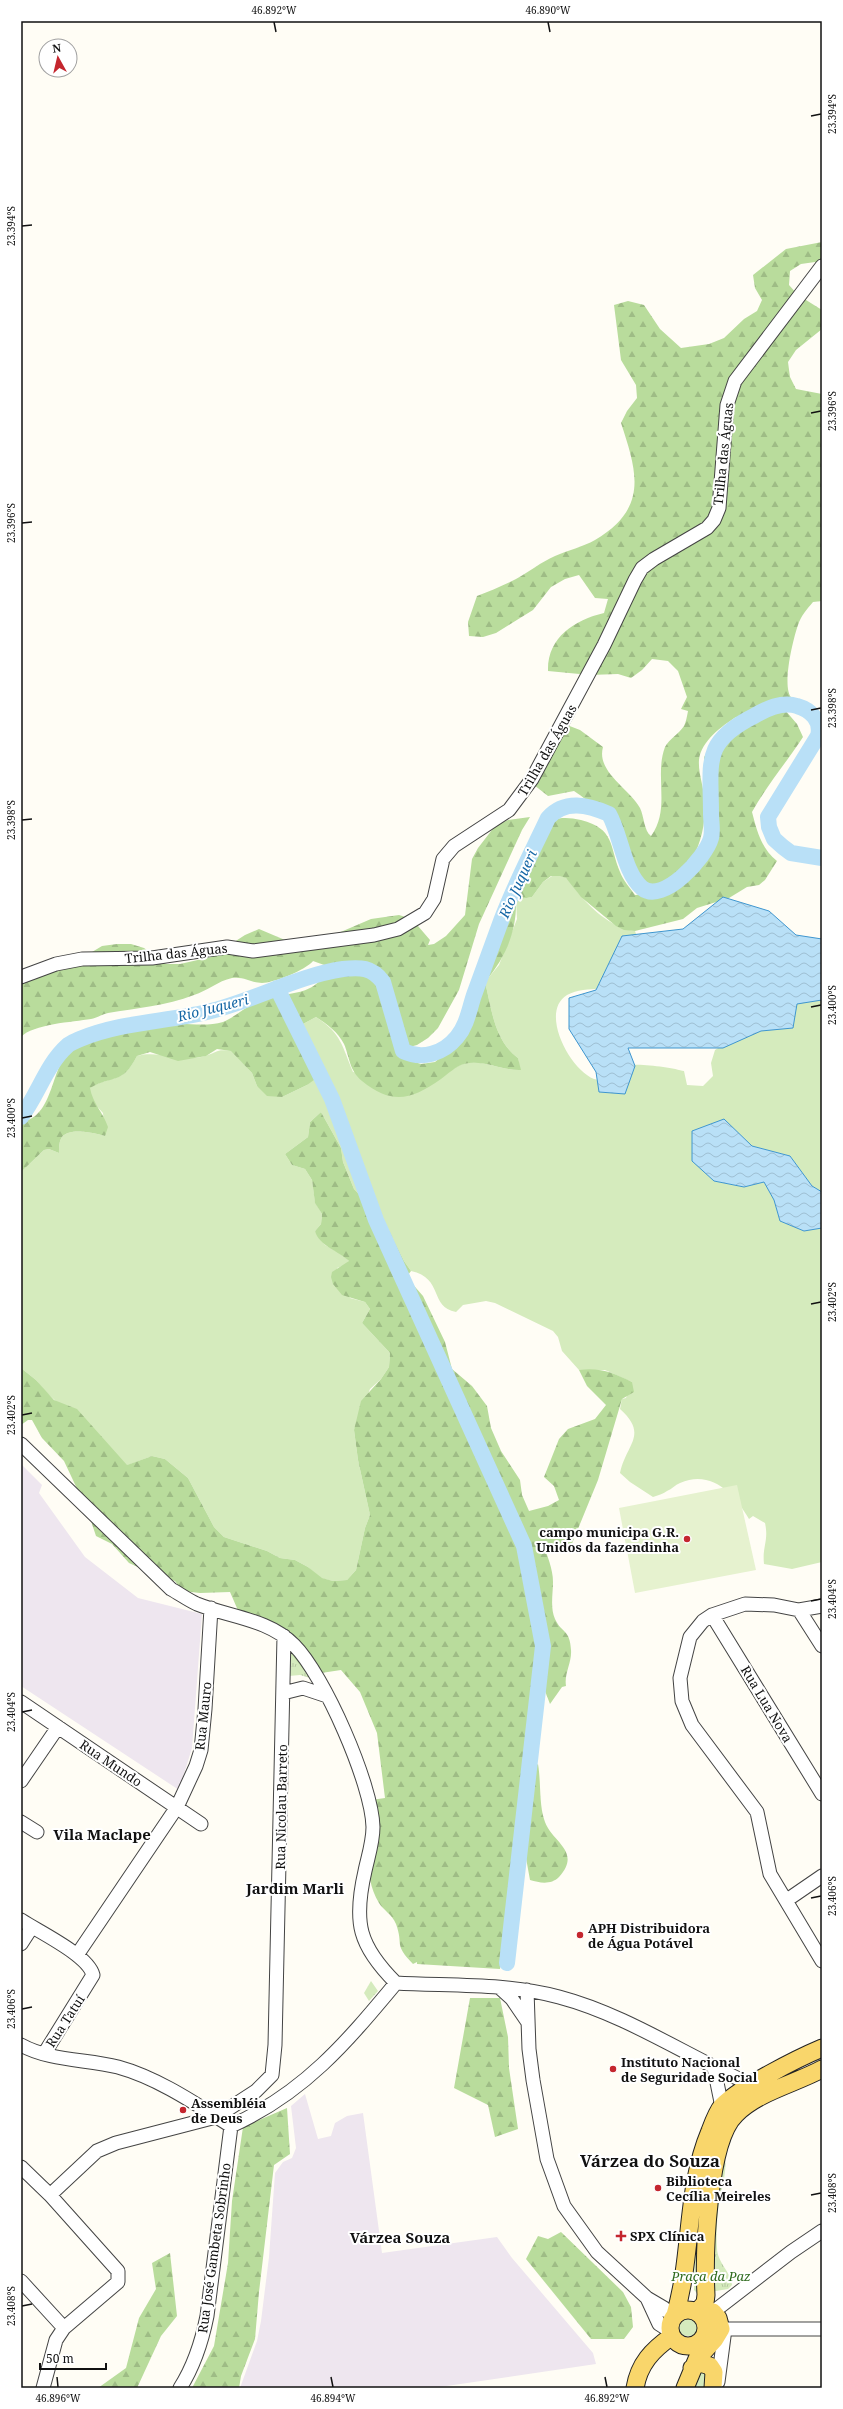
<svg xmlns="http://www.w3.org/2000/svg" width="843" height="2409" font-family="'Noto Serif',serif">
<style>
.industrial{fill:#eee6ef}
.grass{fill:#d5ebbd}
.forest{fill:url(#forest-firs)}
.park{fill:url(#park-tufts)}
.pitch{fill:#e6f2cf}
.water{fill:url(#water-waves);stroke:#3f96cf}
.lines{fill:none;stroke-linecap:round;stroke-linejoin:round}
.river{stroke:#b9e0f7;stroke-width:16}
.minor-casing{stroke:#444;stroke-width:15}
.major-casing{stroke:#222;stroke-width:19}
.minor{stroke:#fff;stroke-width:13}
.major{stroke:#f9d66b;stroke-width:17}
.ticks{fill:none;stroke:#111;stroke-width:1.5}
.poi-dot{fill:#c4262e;stroke:#fff;stroke-width:1.5}
.labels{text-anchor:middle;stroke-width:4;stroke-linejoin:round;paint-order:stroke}
.street-label{font-size:13px;fill:#111;stroke:#fff}
.poi-label{font-size:13px;font-weight:bold;fill:#111;stroke:#fff;text-anchor:start}
.park-label{font-size:13px;font-style:italic;fill:#2f6b1f;stroke:#fff}
.water-label{font-size:14px;font-style:italic;fill:#1768a6;stroke:#fff}
.quarter-label{font-size:15px;font-weight:bold;fill:#111;stroke:#fff}
.district-label{font-size:17px;font-weight:bold;fill:#111;stroke:#fff}
.neatline{fill:none;stroke:#111;stroke-width:1.5}
.ticks-label{font-size:10px;text-anchor:middle;fill:#111}
</style>
<defs>
<pattern id="forest-firs" width="22" height="20" patternUnits="userSpaceOnUse"><rect width="22" height="20" fill="#b9dc9c"/><path d="M5 1l3.5 6h-7zM16 11l3.5 6h-7z" fill="#9ebc85"/></pattern>
<pattern id="park-tufts" width="24" height="20" patternUnits="userSpaceOnUse"><rect width="24" height="20" fill="#d5ebbd"/><path d="M3 7l-1-3M5 7V3M7 7l1-3M15 17l-1-3M17 17v-4M19 17l1-3" fill="none" stroke="#b6c8a1"/></pattern>
<pattern id="water-waves" width="16" height="10" patternUnits="userSpaceOnUse"><rect width="16" height="10" fill="#b9e0f7"/><path d="M0 5q4-4 8 0t8 0" fill="none" stroke="#9ebfd3"/></pattern>
</defs>
<rect width="100%" height="100%" fill="#fffdf5"/>
<!-- industrial -->
<path class="industrial" d="M21,1464L42,1485L39,1493L85,1557L138,1598L202,1614L192,1748L179,1790L21,1686Z
M305,2094L318,2139L331,2136L335,2123L347,2116L363,2113L382,2253L497,2237L512,2258L593,2353L596,2364L433,2388H240L257,2341L261,2321L269,2257L275,2173L283,2162L292,2158L296,2148L291,2106Z"/>
<!-- grass -->
<path class="grass" d="M552,876C557,876 562,875 566,878C572,882 575,890 580,895C593,911 615,929 635,931L636,934L649,941L609,989C596,989 580,988 567,995C539,1012 570,1070 594,1079C609,1084 615,1071 626,1066C637,1062 673,1068 684,1071L687,1085L703,1086L713,1076L711,1063L715,1050L822,982V1192L812,1186L790,1156L752,1146L724,1120L692,1131V1160L714,1181L744,1187L764,1182L774,1200L780,1221L804,1231L822,1228V1562L792,1569L764,1564C762,1546 769,1541 765,1523L753,1516L749,1519C735,1495 712,1469 680,1483C675,1485 672,1489 667,1491C663,1494 658,1495 653,1497L630,1482L620,1473C626,1444 649,1435 620,1409L622,1399L626,1398L632,1382L605,1370H579L562,1351L558,1337L553,1331L495,1303L486,1301L463,1305L456,1312C429,1307 444,1278 411,1271L404,1261L385,1222L354,1189L343,1162L341,1148L321,1112L310,1122L308,1137L285,1154L292,1165L305,1169L312,1180L315,1202L322,1214L321,1224L315,1231L325,1245L343,1255L349,1261L348,1264L337,1268L350,1298L365,1302L370,1309L362,1323L390,1353L389,1367L381,1379L370,1389L354,1430L358,1460L370,1515L365,1528L356,1570L347,1580L333,1581L320,1578L308,1567L295,1560L280,1558L267,1551L224,1537L214,1527L188,1478L165,1459L152,1456L125,1466L45,1391L36,1380L21,1368V1172L44,1150L49,1149L59,1153C59,1148 59,1141 62,1137C70,1127 94,1133 105,1136L103,1113L93,1102L89,1088C114,1074 121,1085 137,1056C159,1050 182,1063 205,1056C219,1052 215,1049 232,1051L252,1073L257,1086L282,1097L307,1085L322,1062L304,1038L303,1024L316,1017C342,1034 342,1046 353,1072L429,1086C440,1079 451,1068 463,1064C481,1058 502,1071 520,1070L518,1058C494,1040 492,1010 485,982L499,965L517,919L516,900L532,897L543,882Z
M676 2324a12 12 0 1 1 24 0a12 12 0 1 1-24 0Z
M709,2370V2388H694L695,2372Z"/>
<!-- forest -->
<path class="forest" d="M822,242V268L815,262L801,264L790,271L789,285L798,295L822,310V329L796,350L788,362L790,377L796,389L822,394V601L813,602C807,609 801,616 798,625C793,639 781,689 792,698L779,703L797,724L803,737C786,763 767,785 752,812C757,831 761,848 777,861L765,880L759,885L747,887L729,898L697,908L683,919L635,931L624,930L616,926L581,897L566,878L560,876H551L543,882L532,897L516,900C517,932 505,958 485,982C492,1010 494,1040 518,1058L521,1070C502,1071 483,1059 464,1064C456,1066 448,1074 441,1079C412,1099 393,1106 362,1081C349,1070 350,1058 344,1044C338,1032 327,1024 316,1017L303,1024L304,1038L322,1062L318,1077L307,1085L282,1097L267,1096L257,1086L252,1073L231,1051L217,1049L206,1056L178,1061L150,1052L137,1056C121,1086 114,1074 90,1088C93,1104 103,1112 108,1127L105,1136C94,1133 70,1127 62,1137C59,1141 59,1148 59,1153L49,1149L44,1150L21,1172V1122C54,1117 50,1069 70,1050C83,1038 107,1034 124,1031C142,1028 163,1023 181,1024C194,1024 210,1026 223,1022C235,1017 245,1007 257,1002C283,989 317,1001 327,966L313,961C306,970 273,983 262,983C251,983 244,976 232,978C218,981 207,991 194,995C166,1006 136,1008 108,1013C102,1014 97,1018 91,1019C73,1022 33,1024 21,1037V975L87,955L102,946L117,944H131L144,948L166,964H180L211,957L245,935L259,929L285,940L329,937L371,919L399,915L412,919L430,940L428,945L434,944L446,936L465,915L472,859L478,848L495,826L508,820L530,817L522,830L479,924L459,990L438,1028L428,1038L417,1045L402,1049L408,1060L421,1064L435,1062L446,1053L454,1042L469,1013L482,955L492,927L536,851L541,838L539,824C554,818 565,816 581,820C615,829 609,845 620,872C623,880 630,888 635,895L663,893L697,868L715,812V798L704,771V757L712,745L723,737L738,733L740,719L736,717C722,726 701,741 699,760C698,773 704,788 705,802C706,841 691,879 650,889C635,875 632,860 623,842C614,823 591,802 574,791L548,796L534,785L567,725L580,730L603,747C596,772 630,789 640,808C644,816 644,831 651,836C671,809 654,776 665,747C669,739 679,734 684,726C686,722 687,716 688,711L681,709L687,697L678,671L668,661L652,659L642,670L631,678L618,674L590,675L548,671C547,638 574,620 604,613L608,599L595,598L579,575L565,579L551,587L533,610L496,633L483,637L469,636L468,622L477,596C490,591 503,586 516,579C529,572 541,562 555,556C568,550 583,547 595,540C649,508 637,472 621,423L627,411L637,398L636,385L621,360L614,305L628,301L644,305L660,329L681,348L709,344L724,338L744,319L757,311L762,300L755,288L753,275L786,249Z
M321,1112L341,1148L343,1162L354,1189L385,1222L404,1261L411,1271L408,1275L409,1280L423,1296L445,1342L452,1369L472,1386L487,1406L491,1428L501,1451L520,1480L522,1495L529,1511L548,1506L559,1500L554,1486L544,1477L559,1439L568,1429L595,1419L606,1405L587,1386L579,1370C600,1367 614,1373 632,1382L634,1392L622,1399L598,1480L571,1546L559,1553L543,1544C547,1555 553,1569 553,1582C553,1593 550,1608 555,1619C562,1634 570,1629 571,1650C572,1663 564,1673 566,1686L562,1687L550,1704L545,1691L531,1695L522,1770L527,1773L538,1764C541,1781 539,1803 544,1819C550,1842 583,1850 559,1877C551,1885 540,1883 530,1880L520,1825L516,1824L500,1969L417,1964V1962L413,1964C393,1943 404,1946 396,1924C392,1914 383,1910 379,1903C361,1874 370,1832 371,1800L385,1798L377,1733L360,1692L341,1670L308,1675L299,1666L275,1634L240,1615L230,1592L200,1593L182,1591L175,1581L160,1577L129,1563L112,1544L96,1536L88,1512L64,1461L42,1438L32,1420H28L21,1425V1368L36,1380L54,1400L77,1409L127,1465L152,1456L165,1459L188,1478L214,1527L224,1537L267,1551L280,1558L295,1560L308,1567L322,1578L333,1581L347,1580L356,1570L365,1528L370,1515L358,1460L354,1430L361,1401L381,1379L389,1367L390,1353L362,1323L370,1309L365,1302L342,1295L333,1284L331,1277L332,1272L349,1261C339,1251 319,1246 315,1231L321,1224L322,1214L315,1203L312,1180L305,1169L292,1165L285,1154L308,1137L310,1122Z
M470,1998H500L508,2037L509,2068L518,2129L495,2137L488,2105L454,2088Z
M287,2108L290,2154L274,2165L259,2292L255,2339L241,2376L239,2388H192L214,2346L228,2263L232,2201L243,2127Z
M561,2232L623,2292L631,2307L633,2327L624,2339H591L526,2259L538,2236L548,2239Z
M170,2253L177,2316L161,2336L137,2388H98L126,2368L139,2318L156,2289L152,2263Z"/>
<!-- park -->
<path class="park" d="M290,1652L310,1678L300,1675L289,1676Z
M371,1981L378,1991L369,2001L364,1993Z
M723,2149C730,2168 720,2191 718,2211C717,2223 716,2236 717,2248C717,2262 731,2272 732,2285L728,2289L698,2294L694,2290V2280L697,2218L704,2186Z"/>
<!-- pitch -->
<path class="pitch" d="M737,1485L756,1570L635,1593L619,1508Z"/>
<!-- water -->
<path class="water" d="M723,897L769,911L796,935L822,939V1000L797,1004L793,1028L761,1031L723,1048H628L635,1066L625,1094L599,1092L596,1072L569,1029V998L596,990L622,936L683,929Z
M724,1119L752,1146L790,1156L812,1186L822,1192V1228L804,1231L780,1221L774,1200L764,1182L744,1187L714,1181L692,1161V1131Z"/>
<g class="lines">
<!-- river -->
<path class="river" d="M277,988L332,1099L376,1220L524,1546L543,1646L507,1963
M21,1117C38,1095 46,1065 67,1046C70,1043 76,1041 80,1039C121,1022 165,1022 207,1012C254,1001 296,976 343,969C360,967 372,967 383,982L403,1051C422,1060 443,1054 457,1037C467,1025 469,1010 474,995C483,970 492,945 501,921C514,886 532,852 548,818C565,799 588,805 609,814C621,835 624,873 642,888C663,905 706,857 711,838C713,831 711,821 711,814C711,762 702,742 754,716C766,709 782,701 797,706C811,710 822,721 818,736L768,817L769,827L774,839L783,847L791,853L822,858"/>
<!-- minor casing -->
<g class="minor-casing">
<path id="minor" d="M21,977L56,964L82,959L152,958L227,947L253,951L374,935L398,929L425,913L434,899L443,859L454,846L509,810L532,779L604,645L635,580L642,568L654,559L707,528L714,520L719,508L727,405L735,381L822,266
M21,1444L171,1589C180,1594 188,1600 197,1604C229,1617 269,1619 294,1645C324,1675 372,1784 373,1827C373,1842 368,1857 365,1871C353,1923 359,1946 396,1983C450,1986 507,1983 559,1997C627,2015 688,2057 752,2085
M822,1606L799,1610L774,1605L745,1604L712,1615L703,1621L690,1637L680,1678L682,1701L692,1725L757,1812L770,1874L822,1961
M799,1610L822,1646
M712,1615L822,1794
M283,1693L303,1688L327,1696
M21,1702L201,1824
M21,1781L58,1727
M21,1822L37,1832
M787,1900L822,1876
M21,1920C39,1932 88,1955 93,1975L44,2054
M21,1944L32,1927
M77,1955L177,1807L196,1766L201,1750L205,1709L211,1608
M501,1989L512,1999L527,2021
M527,1990L529,2049L533,2080L547,2159L564,2206L597,2252L647,2298L664,2308L673,2317
M21,2045C50,2061 86,2059 118,2067C158,2078 196,2104 231,2126C304,2093 346,2043 396,1983
M714,2068L722,2107
M21,2167L50,2195L118,2271V2282L64,2328
M50,2195L97,2151L116,2143L216,2117L256,2091L272,2075L275,2045L284,1636
M21,2281L64,2328L56,2340L43,2388
M647,2298L659,2324L670,2331
M713,2312L791,2252L822,2231
M721,2329H822
M718,2382L725,2329
M180,2388C194,2366 202,2341 207,2316L231,2126"/>
</g>
<!-- major casing -->
<g class="major-casing">
<path id="major" d="M670 2328a18 18 0 1 1 36 0a18 18 0 1 1-36 0Z
M697,2312L705,2303L706,2295C704,2256 707,2141 736,2114C758,2092 794,2084 822,2069
M675,2315C693,2255 685,2190 710,2131C713,2123 717,2112 722,2106C741,2087 796,2059 822,2048
M692,2368L700,2363L710,2366L714,2372L713,2388
M635,2388C639,2364 652,2350 672,2336
M685,2388L697,2359L715,2339L721,2329L718,2318L713,2312L705,2311L701,2315"/>
</g>
<!-- minor -->
<use href="#minor" class="minor"/>
<!-- major -->
<use href="#major" class="major"/>
</g>
<!-- ticks -->
<path class="ticks" d="M274,22L276,32M548,22L550,32M811,116L821,114M22,226L32,225M811,413L821,411M22,523L32,522M811,710L821,708M22,820L32,819M811,1007L821,1005M22,1118L32,1116M811,1304L821,1302M22,1415L32,1413M811,1601L821,1599M22,1712L32,1710M811,1898L821,1896M22,2009L32,2007M811,2195L821,2193M22,2306L32,2304M57,2377L58,2387M331,2377L333,2387M605,2377L607,2387"/>
<!-- markers -->
<g class="poi-dot">
<circle cx="687" cy="1539" r="4"/>
<circle cx="580" cy="1935" r="4"/>
<circle cx="613" cy="2069" r="4"/>
<circle cx="183" cy="2110" r="4"/>
<circle cx="658" cy="2188" r="4"/>
<path d="M619 2230h4v4h4v4h-4v4h-4v-4h-4v-4h4z"/>
</g>
<g class="labels">
<!-- street labels -->
<g class="street-label">
<text transform="translate(723 454) rotate(-84)" y="5">Trilha das Águas</text>
<text transform="translate(547 750) rotate(-60)" y="5">Trilha das Águas</text>
<text transform="translate(176 953) rotate(-6)" y="5">Trilha das Águas</text>
<text transform="translate(767 1704) rotate(59)" y="5">Rua Lua Nova</text>
<text transform="translate(203 1716) rotate(-84)" y="5">Rua Mauro</text>
<text transform="translate(111 1763) rotate(34)" y="5">Rua Mundo</text>
<text transform="translate(281 1807) rotate(-89)" y="5">Rua Nicolau Barreto</text>
<text transform="translate(65 2021) rotate(-57)" y="5">Rua Tatuí</text>
<text transform="translate(214 2248) rotate(-82)" y="5">Rua José Gambeta Sobrinho</text>
</g>
<!-- poi labels -->
<g class="poi-label">
<text x="679" y="1537" text-anchor="end">campo municipa G.R.<tspan x="679" dy="15">Unidos da fazendinha</tspan></text>
<text x="588" y="1933">APH Distribuidora<tspan x="588" dy="15">de Água Potável</tspan></text>
<text x="621" y="2067">Instituto Nacional<tspan x="621" dy="15">de Seguridade Social</tspan></text>
<text x="191" y="2108">Assembléia<tspan x="191" dy="15">de Deus</tspan></text>
<text x="666" y="2186">Biblioteca<tspan x="666" dy="15">Cecília Meireles</tspan></text>
<text x="630" y="2241">SPX Clínica</text>
</g>
<!-- park labels -->
<g class="park-label">
<text x="711" y="2281">Praça da Paz</text>
</g>
<!-- water labels -->
<g class="water-label">
<text transform="translate(518 884) rotate(-66)" y="5">Rio Juqueri</text>
<text transform="translate(213 1008) rotate(-14)" y="5">Rio Juqueri</text>
</g>
<!-- quarter labels -->
<g class="quarter-label">
<text x="102" y="1840">Vila Maclape</text>
<text x="295" y="1894">Jardim Marli</text>
<text x="400" y="2243">Várzea Souza</text>
</g>
<!-- district labels -->
<g class="district-label">
<text x="650" y="2167">Várzea do Souza</text>
</g>
</g>
<!-- border -->
<rect width="843" height="2409" fill="none" stroke="#ffffff" stroke-width="44"/>
<!-- north arrow -->
<g transform="translate(58 58) rotate(352)"><circle r="19" fill="#ffffff" stroke="#a0a0a0"/>
<path d="M0-3L7 15L0 10L-7 15Z" fill="#c4262e"/>
<text y="-6" font-size="11" font-weight="bold" text-anchor="middle" fill="#111111">N</text>
</g>
<!-- scale -->
<path d="M40 2363v6h66v-6" fill="none" stroke="#111111" stroke-width="2"/>
<text x="46" y="2363" font-size="12" fill="#111111" stroke="#ffffff" stroke-width="3" paint-order="stroke">50 m</text>
<rect x="22" y="22" width="799" height="2365" class="neatline"/>
<g class="ticks-label">
<text x="274" y="14">46.892°W</text>
<text x="548" y="14">46.890°W</text>
<text transform="translate(832 114) rotate(-90)" y="4">23.394°S</text>
<text transform="translate(11 226) rotate(-90)" y="4">23.394°S</text>
<text transform="translate(832 411) rotate(-90)" y="4">23.396°S</text>
<text transform="translate(11 523) rotate(-90)" y="4">23.396°S</text>
<text transform="translate(832 708) rotate(-90)" y="4">23.398°S</text>
<text transform="translate(11 820) rotate(-90)" y="4">23.398°S</text>
<text transform="translate(832 1005) rotate(-90)" y="4">23.400°S</text>
<text transform="translate(11 1118) rotate(-90)" y="4">23.400°S</text>
<text transform="translate(832 1302) rotate(-90)" y="4">23.402°S</text>
<text transform="translate(11 1415) rotate(-90)" y="4">23.402°S</text>
<text transform="translate(832 1599) rotate(-90)" y="4">23.404°S</text>
<text transform="translate(11 1712) rotate(-90)" y="4">23.404°S</text>
<text transform="translate(832 1896) rotate(-90)" y="4">23.406°S</text>
<text transform="translate(11 2009) rotate(-90)" y="4">23.406°S</text>
<text transform="translate(832 2193) rotate(-90)" y="4">23.408°S</text>
<text transform="translate(11 2306) rotate(-90)" y="4">23.408°S</text>
<text x="58" y="2402">46.896°W</text>
<text x="333" y="2402">46.894°W</text>
<text x="607" y="2402">46.892°W</text>
</g>
</svg>
